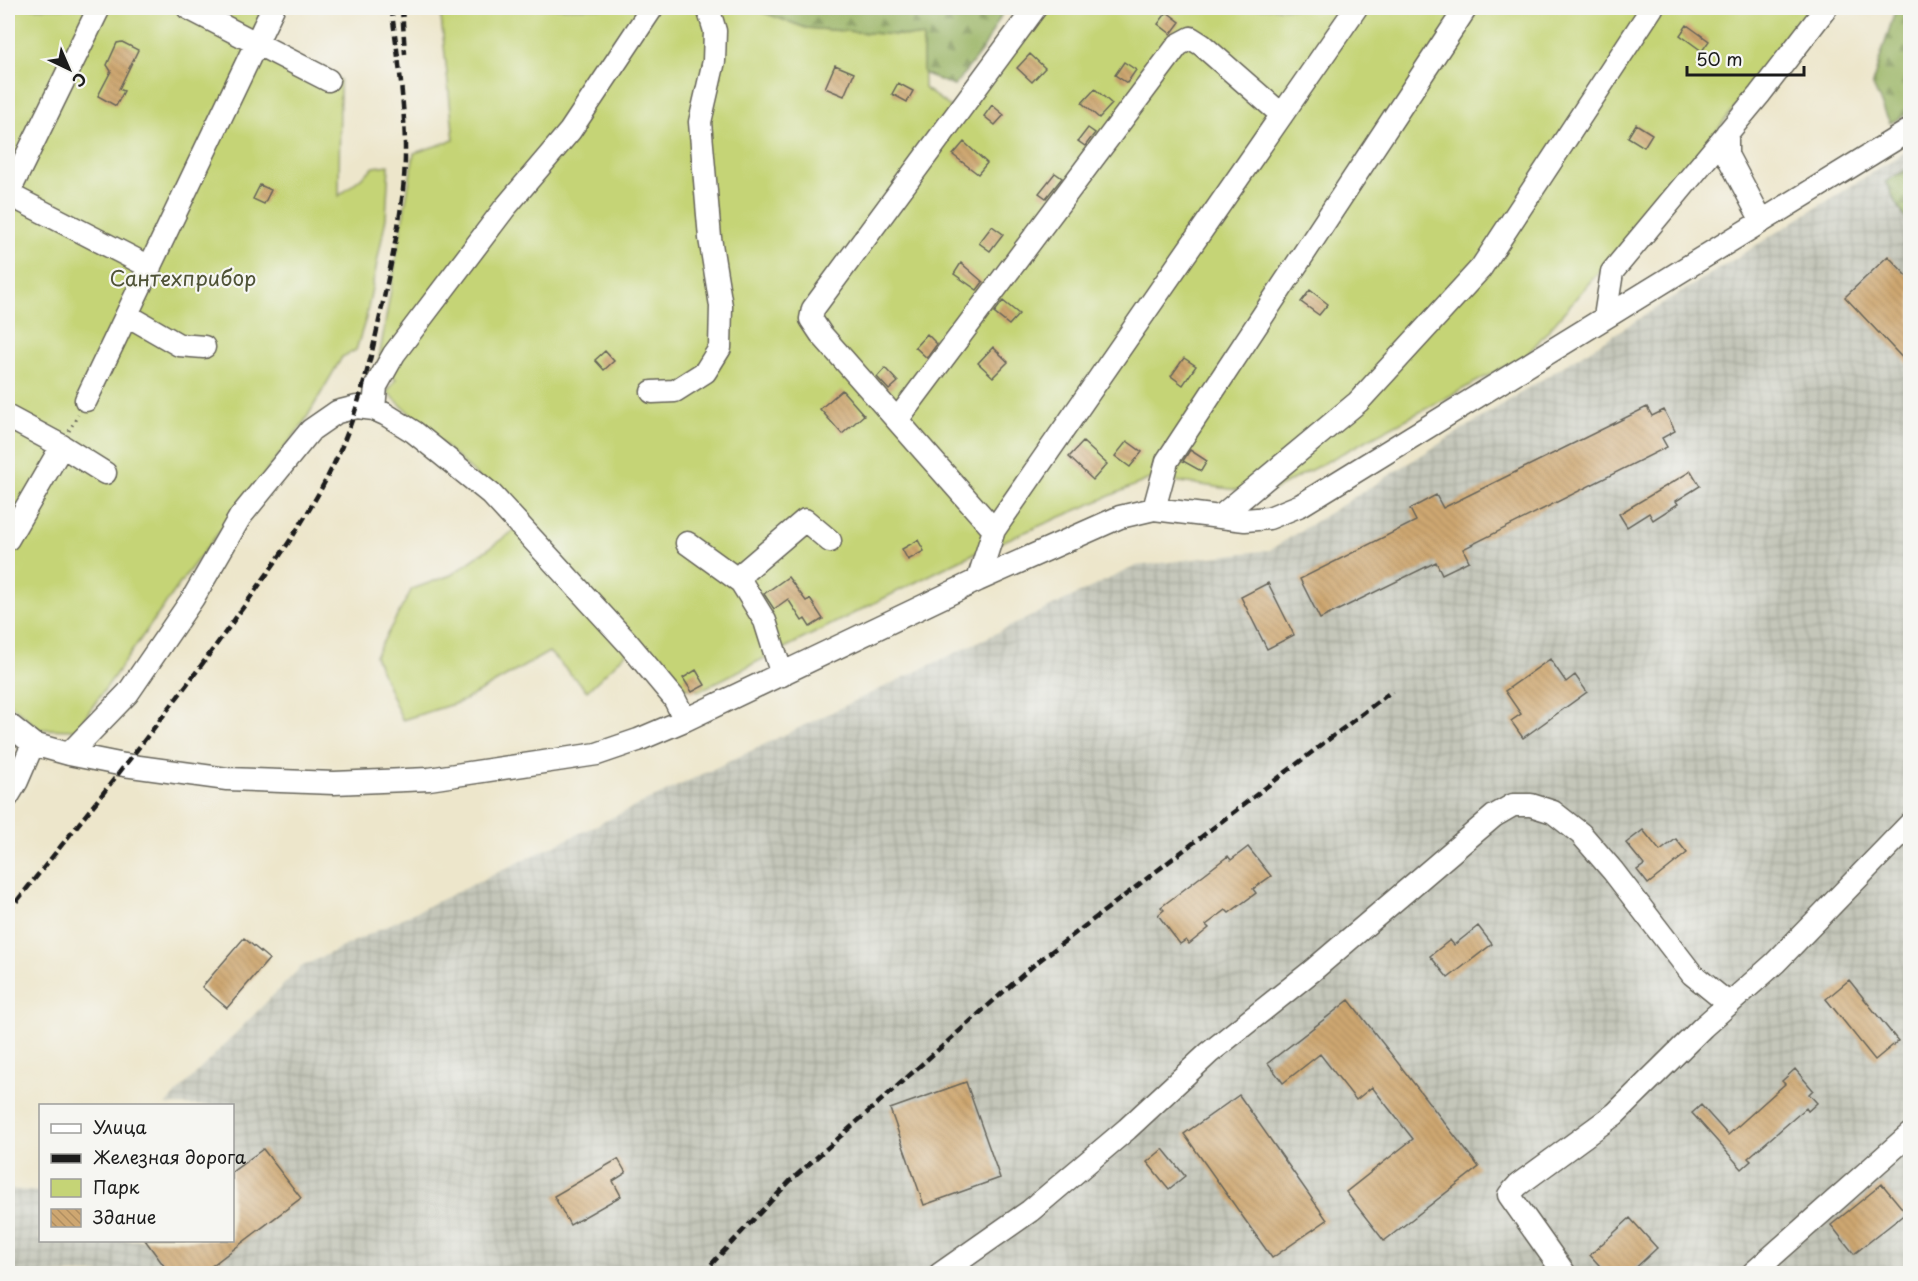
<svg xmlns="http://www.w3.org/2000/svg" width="1918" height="1281" font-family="'Playpen Sans',sans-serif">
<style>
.industrial{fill:url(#industrial-grid)}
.green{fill:#c5d476;stroke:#707849;stroke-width:1.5}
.forest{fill:url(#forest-firs);stroke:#5c6942;stroke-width:1.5}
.building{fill:url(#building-back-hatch)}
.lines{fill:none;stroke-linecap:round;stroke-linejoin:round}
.minor-casing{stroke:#656359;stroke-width:25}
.path{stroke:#656359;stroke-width:3;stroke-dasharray:1.5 4.5;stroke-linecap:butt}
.minor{stroke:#fff;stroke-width:22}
.rail{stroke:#1c1c1c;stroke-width:4.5;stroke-dasharray:9 4.5;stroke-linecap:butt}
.labels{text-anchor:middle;stroke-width:4.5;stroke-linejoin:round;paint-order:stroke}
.park-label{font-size:21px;fill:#4f5337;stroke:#f6f6f2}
</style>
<defs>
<pattern id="industrial-grid" width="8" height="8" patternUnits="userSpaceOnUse" patternTransform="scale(1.5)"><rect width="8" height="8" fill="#c4c6b9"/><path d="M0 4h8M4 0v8" fill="none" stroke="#a8aa9e"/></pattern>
<pattern id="forest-firs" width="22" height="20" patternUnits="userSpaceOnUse" patternTransform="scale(1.5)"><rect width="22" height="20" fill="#9cb667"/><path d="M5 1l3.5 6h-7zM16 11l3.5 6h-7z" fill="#7e9354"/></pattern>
<pattern id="building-back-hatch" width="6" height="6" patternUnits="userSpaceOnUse" patternTransform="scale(1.5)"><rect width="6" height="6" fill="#cea771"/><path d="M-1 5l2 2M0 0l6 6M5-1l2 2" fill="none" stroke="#b08f61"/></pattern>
</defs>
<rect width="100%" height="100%" fill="#f6f6f2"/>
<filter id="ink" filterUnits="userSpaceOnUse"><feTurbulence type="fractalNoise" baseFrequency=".0167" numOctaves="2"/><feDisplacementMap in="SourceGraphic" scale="12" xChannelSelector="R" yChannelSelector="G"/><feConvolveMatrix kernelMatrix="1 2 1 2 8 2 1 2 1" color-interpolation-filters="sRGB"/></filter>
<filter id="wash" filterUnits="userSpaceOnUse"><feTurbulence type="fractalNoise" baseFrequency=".008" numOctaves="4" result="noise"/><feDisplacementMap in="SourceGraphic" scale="24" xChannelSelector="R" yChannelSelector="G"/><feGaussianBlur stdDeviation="1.35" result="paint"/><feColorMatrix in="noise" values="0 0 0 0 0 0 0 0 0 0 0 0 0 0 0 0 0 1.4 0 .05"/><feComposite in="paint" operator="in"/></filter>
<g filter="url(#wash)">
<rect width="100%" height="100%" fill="#ede6cb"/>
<!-- industrial -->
<path class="industrial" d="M1910,149V1273L8,1274V1189L40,1192V1240H232V1106L165,1105L301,967L1136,566L1270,550Z"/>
<!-- green -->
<path class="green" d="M8,8H281L265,42L340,80L339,196L374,167L389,165L386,218L366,318L356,350L342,357L303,424L186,575L76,730L39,729L8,702Z
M440,8H751L806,28L923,37L924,88L952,108L1026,8H1814L1675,183L1527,355L1266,494L1152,478L964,558L699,691L679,686L637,643L587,691L549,652L463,701L402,720L375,656L412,589L451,575L526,522L387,392L396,379L378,365L414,153L454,140Z"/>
<!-- forest -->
<path class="forest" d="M751,8H1005L983,49L954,86L923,73V37L806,28Z
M1896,8H1910V113L1890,123L1872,84Z
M1910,167V227L1885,182Z"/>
<g id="blocks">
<!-- building -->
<path class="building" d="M1167,12L1180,22L1171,34L1158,24Z
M1687,25L1709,41L1702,51L1680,35Z
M122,42L138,50L119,89L124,91L116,106L98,96L111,71L107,65L117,43Z
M1030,54L1045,68L1032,82L1017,68Z
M1124,62L1136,70L1127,83L1115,75Z
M835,65L854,73L844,96L825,88Z
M898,83L913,91L907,102L892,94Z
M1095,89L1112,104L1099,118L1082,103Z
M992,105L1004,115L995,125L984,116Z
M1636,124L1652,134L1644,147L1628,137Z
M1088,128L1095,133L1085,146L1078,141Z
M964,142L987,163L978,174L953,155Z
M1055,173L1062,178L1046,198L1039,193Z
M260,185L271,190L264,204L253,199Z
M992,226L1003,234L990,251L979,243Z
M1888,256L1911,280V367L1845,297Z
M961,263L983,282L977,290L954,274Z
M1310,290L1328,304L1319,315L1301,302Z
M1003,301L1019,314L1009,325L994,313Z
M927,334L937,344L927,358L915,347Z
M993,347L1008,362L993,377L978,363Z
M605,351L614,361L604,370L595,360Z
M1184,358L1196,366L1183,385L1171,376Z
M885,368L898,382L889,390L877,377Z
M842,390L864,415L842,434L820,409Z
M1647,407L1652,416L1664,410L1675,431L1662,438L1667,447L1463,549L1469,561L1442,574L1436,562L1320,619L1300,579L1416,521L1410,509L1436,495L1443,508Z
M1127,441L1142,452L1130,467L1115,456Z
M1083,442L1107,464L1093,480L1069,457Z
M1190,450L1207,461L1201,471L1183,461Z
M1691,471L1700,486L1676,501L1678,504L1653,520L1649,513L1627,527L1619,514Z
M918,540L924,551L908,560L902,549Z
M788,577L806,601L810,599L823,619L810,627L805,619L802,621L788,599L774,609L764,594Z
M1268,583L1294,635L1267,649L1241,597Z
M1550,659L1566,682L1575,675L1587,692L1523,738L1511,721L1521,714L1505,691Z
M696,670L705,685L692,692L683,678Z
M1643,830L1660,851L1676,839L1687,853L1648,884L1637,870L1644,865L1626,843Z
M1248,847L1271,876L1253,889L1256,893L1229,913L1226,910L1206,925L1209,928L1189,944L1186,940L1180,944L1158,915L1164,910L1161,907L1228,856L1231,860Z
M1478,926L1492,944L1448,978L1430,956L1450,940L1454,945Z
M244,938L269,959L227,1008L202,987Z
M1849,980L1898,1041L1875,1060L1826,999Z
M1349,1000L1479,1167L1384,1241L1346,1192L1413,1139L1372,1087L1356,1100L1320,1054L1283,1083L1268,1063Z
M1795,1069L1813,1090L1809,1094L1817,1103L1808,1111L1806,1108L1748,1158L1751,1161L1742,1169L1692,1113L1701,1105L1728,1135L1785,1084L1782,1081Z
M966,1082L1000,1178L924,1205L890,1109Z
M1239,1095L1327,1220L1272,1258L1184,1134Z
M263,1149L301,1198L201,1274H170L145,1240H232V1172Z
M1163,1149L1185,1176L1169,1189L1147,1162Z
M618,1159L626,1173L613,1181L621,1196L570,1225L554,1196Z
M1882,1184L1906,1213L1854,1254L1831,1225Z
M1630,1218L1657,1248L1629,1274H1607L1590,1255Z"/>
</g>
</g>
<g filter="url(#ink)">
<use href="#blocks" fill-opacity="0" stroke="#656359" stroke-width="1.5"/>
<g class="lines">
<!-- minor casing -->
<g class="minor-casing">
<path id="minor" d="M188,8L328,80
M1727,133V155L1762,221
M8,194L99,8
M8,194L150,267
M127,315L179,345L204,347
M1605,317L1612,272L1759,95L1826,8
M652,392L675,391L705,372L720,348L721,306L710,238L700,122L714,61L715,31L708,8
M86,400L273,8
M374,409L376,386L394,354L504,209L570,131L652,8
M8,417L62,446L105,473
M897,420L1178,45L1191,38L1202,45L1282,115
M1154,509L1167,461L1466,8
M1221,516L1358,402L1481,268L1652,8
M994,530L1356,8
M8,539L62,446
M687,543L741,582
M978,580L994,530L821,334L811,319L813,309L1035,8
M782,675L765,621L741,582L744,572L805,520L830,541
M8,724L33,744L69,754L124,765L227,779L334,783L429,779L597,754L638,740L685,720L978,580L1120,517L1154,509L1245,520L1269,518L1301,505L1910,130
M69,754L128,693L193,598L240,517L311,430L337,412L357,407L374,409L385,414L414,432L491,494L628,643L674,698L685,720
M8,796L17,781L33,744
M940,1274L1030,1211L1127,1129L1209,1053L1312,971L1494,816L1513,805H1531L1553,812L1581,834L1613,871L1692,974L1729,1004
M1565,1274L1509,1195L1518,1185L1615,1114L1703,1027L1775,963L1910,824
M1752,1274L1910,1134"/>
</g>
<!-- path -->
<path class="path" d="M69,431L78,415"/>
<!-- minor -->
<use href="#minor" class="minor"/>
<!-- rail -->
<path class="rail" d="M402,8L405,54
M8,912C86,815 165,717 237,616C276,562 316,507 342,446C363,396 374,345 385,293C395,245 406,194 405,145C404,99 398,53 391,8
M702,1274L790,1181L1035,964L1392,691"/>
</g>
</g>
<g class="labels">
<!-- park labels -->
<g class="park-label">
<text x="183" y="286">Сантехприбор</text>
</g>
</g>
<!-- margin -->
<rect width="1918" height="1281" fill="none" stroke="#f6f6f2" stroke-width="30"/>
<!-- legend -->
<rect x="39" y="1104" width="195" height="138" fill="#f6f6f2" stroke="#9f9f9c" stroke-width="1.5"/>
<rect x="51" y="1124" width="30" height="9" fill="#ffffff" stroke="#9f9f9c" stroke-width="1.5"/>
<text x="93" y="1134" font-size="18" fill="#1c1c1c">Улица</text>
<rect x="51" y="1154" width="30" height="9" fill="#1c1c1c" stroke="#9f9f9c" stroke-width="1.5"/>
<text x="93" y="1164" font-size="18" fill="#1c1c1c">Железная дорога</text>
<rect x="51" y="1179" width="30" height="18" fill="#c5d476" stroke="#9f9f9c" stroke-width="1.5"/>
<text x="93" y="1194" font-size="18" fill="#1c1c1c">Парк</text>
<rect x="51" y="1209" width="30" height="18" fill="url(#building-back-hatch)" stroke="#9f9f9c" stroke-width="1.5"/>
<text x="93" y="1224" font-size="18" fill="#1c1c1c">Здание</text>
<!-- north arrow -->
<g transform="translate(69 69) rotate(136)" stroke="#f6f6f2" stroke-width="4.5" paint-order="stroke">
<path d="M0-4.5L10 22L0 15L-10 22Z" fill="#1c1c1c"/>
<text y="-9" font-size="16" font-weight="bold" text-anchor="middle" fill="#1c1c1c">С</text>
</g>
<!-- scale -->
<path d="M1687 66v9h117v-9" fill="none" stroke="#1c1c1c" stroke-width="3"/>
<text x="1696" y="66" font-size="18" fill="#1c1c1c" stroke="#f6f6f2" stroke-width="4.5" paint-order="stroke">50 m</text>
</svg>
